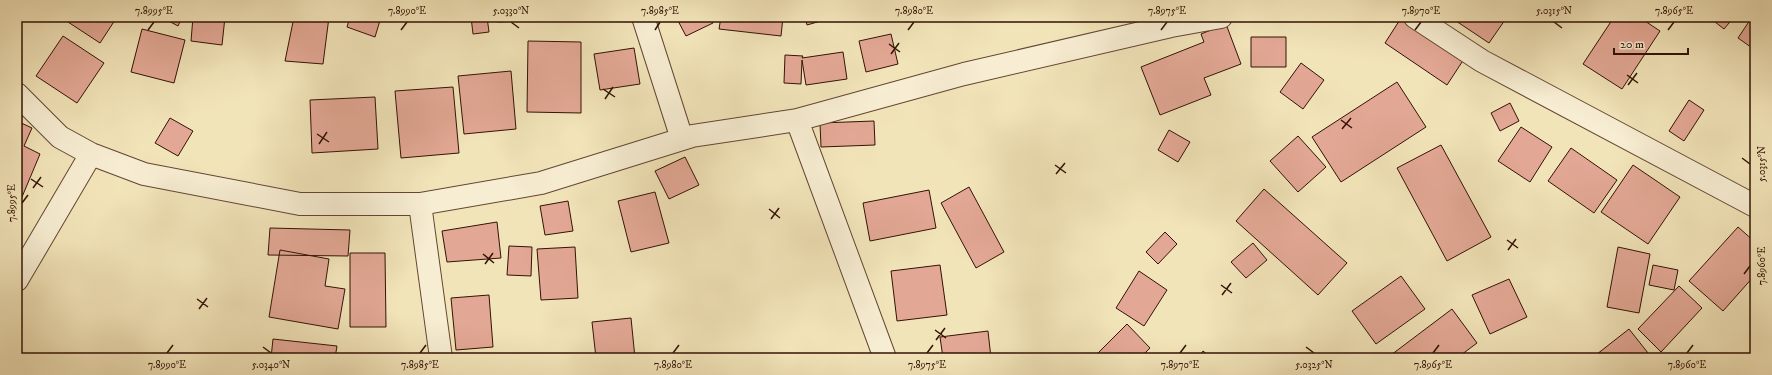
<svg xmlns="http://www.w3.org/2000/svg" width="1772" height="375" font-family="'IM FELL DW Pica',serif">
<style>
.building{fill:#e3a895;stroke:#331205}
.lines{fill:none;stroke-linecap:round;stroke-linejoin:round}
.street-casing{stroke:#634632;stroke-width:24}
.street{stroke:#f7edd2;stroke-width:22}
.ticks{fill:none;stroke:#331205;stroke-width:1.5}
.neatline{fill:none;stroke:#331205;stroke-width:1.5}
.ticks-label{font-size:10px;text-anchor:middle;fill:#331205}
</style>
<rect width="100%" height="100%" fill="#f2e4b9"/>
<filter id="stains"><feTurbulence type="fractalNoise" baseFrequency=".005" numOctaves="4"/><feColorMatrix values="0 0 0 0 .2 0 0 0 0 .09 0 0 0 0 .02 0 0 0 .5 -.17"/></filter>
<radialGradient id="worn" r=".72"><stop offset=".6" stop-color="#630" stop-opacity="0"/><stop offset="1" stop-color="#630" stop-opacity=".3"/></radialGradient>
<!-- building -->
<path class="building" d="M72,17H117L100,43L68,22Z
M161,17H182L178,26Z
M193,17H225L222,45L191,41Z
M294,17H329L323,64L285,61Z
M350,17H381L375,37L347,27Z
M471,17H487L489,32L473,34Z
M498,17H517L518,21L498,22Z
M676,17H710L713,23L686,36Z
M721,17H783L781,36L719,29Z
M805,17H831V18L807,25Z
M1450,17H1507L1489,43Z
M1614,17H1639L1660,31L1622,89L1583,64Z
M1659,17H1668L1665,21Z
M1712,17H1734L1724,29L1710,18Z
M1752,17H1755V50L1738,38Z
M1401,18L1464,59L1447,85L1385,43Z
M1226,24L1241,64L1204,78L1211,95L1160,115L1141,67L1204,42L1201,34Z
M142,29L185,40L174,83L131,72Z
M891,34L898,64L866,72L859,41Z
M63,36L104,63L77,103L36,76Z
M1251,37H1286V67H1251Z
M528,41L581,42V113L527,112Z
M634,48L640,84L600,90L594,54Z
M843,52L847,79L806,85L802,60L801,84L784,83L785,55L803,56L802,58Z
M1301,63L1324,80L1303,109L1280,92Z
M511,71L516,129L464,134L458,76Z
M1397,82L1426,127L1341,182L1312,137Z
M453,87L459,153L401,158L395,91Z
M375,97L378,149L312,153L310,100Z
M1689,100L1704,110L1684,141L1669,131Z
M1510,103L1519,121L1500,131L1491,113Z
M170,118L193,131L178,156L155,143Z
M17,121L32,128L24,146L40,154L22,197L17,194Z
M874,121L875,145L821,147L820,123Z
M1521,127L1552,147L1530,182L1498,161Z
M1169,130L1190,142L1178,162L1158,150Z
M1298,136L1326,167L1298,192L1270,161Z
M1441,145L1491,237L1447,261L1397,168Z
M1571,148L1617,180L1594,213L1548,181Z
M685,157L699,185L669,199L655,171Z
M1633,165L1680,197L1648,244L1601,212Z
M969,187L1004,252L976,268L941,203Z
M1264,189L1347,263L1318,295L1236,221Z
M929,190L936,228L870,241L863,203Z
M655,192L669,243L631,252L618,201Z
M568,201L573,231L545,235L540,206Z
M497,222L501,258L447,262L442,231Z
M1738,227L1755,242V275L1723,311L1689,281Z
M270,228L350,230L348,256L268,255Z
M1165,232L1177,244L1158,264L1146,252Z
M1253,243L1267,260L1246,278L1231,262Z
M509,246L532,247L531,276L507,275Z
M575,247L578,298L541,300L537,249Z
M1618,247L1650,254L1639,313L1607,307Z
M280,250L329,259L325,286L345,289L338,329L269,317Z
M350,253H385L386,327H350Z
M940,265L947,315L897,321L891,271Z
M1653,265L1678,270L1674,290L1649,285Z
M1139,271L1167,290L1144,326L1116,308Z
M1401,276L1425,309L1376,344L1352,311Z
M1509,279L1527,317L1490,334L1472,295Z
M1679,286L1702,308L1661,352L1638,329Z
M489,295L493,347L456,350L451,298Z
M1452,309L1477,343L1457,358H1387Z
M631,318L635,358H596L592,322Z
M1127,324L1150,348L1140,358H1095L1094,357Z
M1629,329L1652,358H1592Z
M988,331L991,358H943L940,337Z
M273,339L337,346L335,358H271Z
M1203,351L1212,358H1198Z"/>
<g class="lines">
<!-- street casing -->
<g class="street-casing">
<path id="street" d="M643,17L682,139
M1415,17L1482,61L1755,206
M17,94L60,137L91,154L144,174L300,204H420L541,183L692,136L797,120L964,74L1171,26L1221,17
M797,120L885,358
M420,204L441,358
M17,280L91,154"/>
</g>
<!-- street -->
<use href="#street" class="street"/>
</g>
<!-- ticks -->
<path class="ticks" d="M511,22L519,28M1554,22L1562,28M148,30L154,22M401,30L407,22M655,30L660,22M908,30L914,22M1161,30L1167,22M1415,30L1421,22M1668,30L1674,22M889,44L900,52M891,54L899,43M1627,75L1638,83M1628,85L1637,73M603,89L615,97M605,99L613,87M1341,120L1352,128M1342,129L1351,118M317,134L329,142M319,144L327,132M1742,158L1750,164M1055,165L1066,173M1056,174L1065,163M31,179L43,187M33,188L41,177M22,203L28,195M769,209L780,218M771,219L779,208M1507,240L1518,248M1508,250L1516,239M483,254L494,263M485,264L493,253M1744,274L1750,266M1221,285L1232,293M1222,295L1231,283M197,299L208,307M199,309L207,298M935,330L946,338M936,340L945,328M263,347L271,353M1306,347L1314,353M167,353L173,345M420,353L426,345M673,353L679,345M927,353L933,345M1180,353L1186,345M1433,353L1439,345M1687,353L1693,345"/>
<!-- margin -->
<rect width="1772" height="375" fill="none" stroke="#f2e4b9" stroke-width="44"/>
<!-- scale -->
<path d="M1614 48v6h74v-6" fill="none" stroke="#331205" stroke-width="2"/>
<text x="1620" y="48" font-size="12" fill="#331205" stroke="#f7edd2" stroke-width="3" paint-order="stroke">20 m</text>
<rect x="22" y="22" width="1728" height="331" class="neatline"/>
<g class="ticks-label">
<text x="154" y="14">7.8995°E</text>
<text x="407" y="14">7.8990°E</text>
<text x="511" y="14">5.0330°N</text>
<text x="660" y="14">7.8985°E</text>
<text x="914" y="14">7.8980°E</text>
<text x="1167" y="14">7.8975°E</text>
<text x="1421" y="14">7.8970°E</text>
<text x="1554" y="14">5.0315°N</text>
<text x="1674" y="14">7.8965°E</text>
<text transform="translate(1761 164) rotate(-90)" y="4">5.0315°N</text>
<text transform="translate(11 203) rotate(-90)" y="4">7.8995°E</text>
<text transform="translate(1761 266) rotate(-90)" y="4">7.8960°E</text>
<text x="167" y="368">7.8990°E</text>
<text x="271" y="368">5.0340°N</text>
<text x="420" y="368">7.8985°E</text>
<text x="673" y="368">7.8980°E</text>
<text x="927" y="368">7.8975°E</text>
<text x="1180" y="368">7.8970°E</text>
<text x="1314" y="368">5.0325°N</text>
<text x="1433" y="368">7.8965°E</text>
<text x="1687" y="368">7.8960°E</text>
</g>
<rect width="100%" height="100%" filter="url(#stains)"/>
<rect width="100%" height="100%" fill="url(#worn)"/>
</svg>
